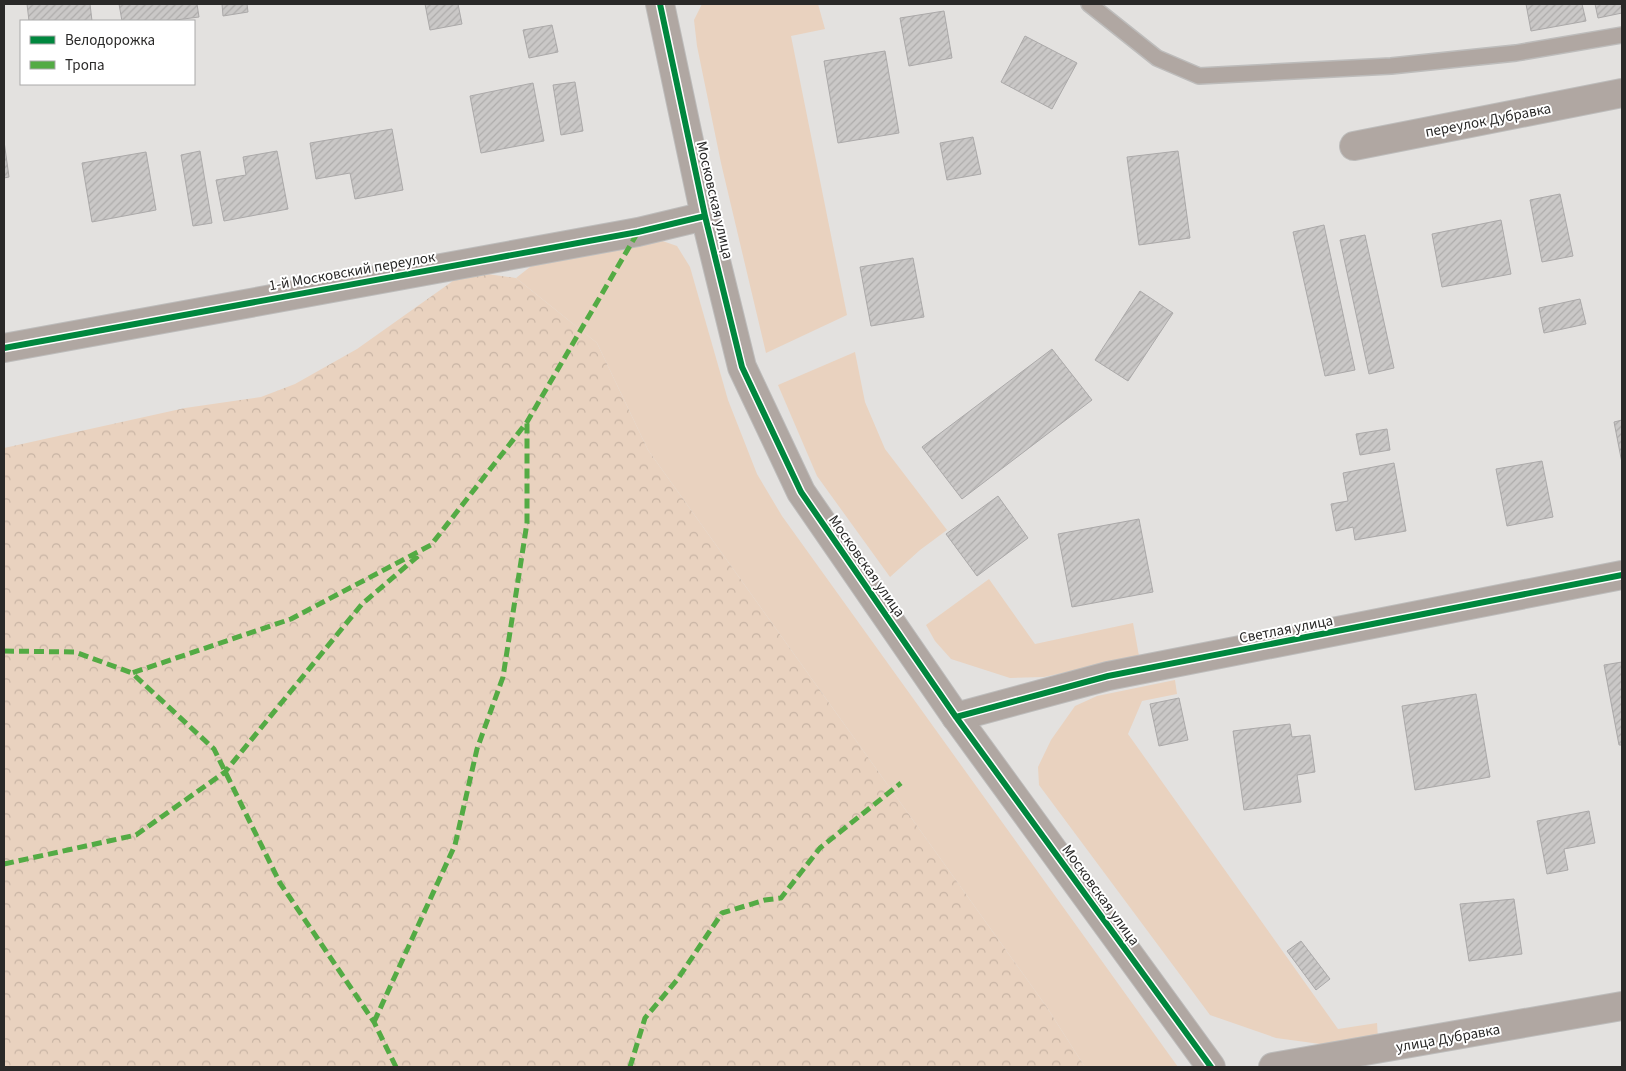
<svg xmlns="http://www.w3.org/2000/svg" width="1626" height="1071" font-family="'Source Sans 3',sans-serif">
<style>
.green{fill:#e9d2bf}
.forest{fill:url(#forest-crowns)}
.building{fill:url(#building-hatch);stroke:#aba9a9}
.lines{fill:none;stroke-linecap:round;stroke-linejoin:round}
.service-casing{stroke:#bdbcbb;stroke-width:18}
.minor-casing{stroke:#bdbcbb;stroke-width:30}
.tertiary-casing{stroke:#bdbcbb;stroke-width:30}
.service{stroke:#b0a7a2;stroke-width:15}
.minor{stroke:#b0a7a2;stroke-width:28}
.tertiary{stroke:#b0a7a2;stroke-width:28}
.quiet{stroke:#53ab44;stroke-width:5;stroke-dasharray:10 5;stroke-linecap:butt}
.cycleway-casing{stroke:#fff;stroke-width:9}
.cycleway{stroke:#00873e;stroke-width:6}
.labels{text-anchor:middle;stroke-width:4;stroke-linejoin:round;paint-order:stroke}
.street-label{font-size:15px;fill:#2a2928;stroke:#fff}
</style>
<defs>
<pattern id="forest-crowns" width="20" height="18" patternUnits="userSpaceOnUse" patternTransform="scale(1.25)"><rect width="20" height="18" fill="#e9d2bf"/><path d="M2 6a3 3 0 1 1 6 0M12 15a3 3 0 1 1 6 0" fill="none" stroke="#c8b4a4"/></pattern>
<pattern id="building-hatch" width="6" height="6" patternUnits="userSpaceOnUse" patternTransform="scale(1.25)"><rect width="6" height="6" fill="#cac8c7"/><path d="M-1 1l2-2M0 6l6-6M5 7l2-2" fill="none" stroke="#aeacab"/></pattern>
</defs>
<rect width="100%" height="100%" fill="#e3e1df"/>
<!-- green -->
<path class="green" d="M702,4H818L825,29L791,36L847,315L766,353L721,163L697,46L694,20Z
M648,236L677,246L690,267L728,400L757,474L782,516L1178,1067H1085L1046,1006L648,450L597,343L516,278L544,256Z
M855,352L865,402L885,449L947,530L920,550L890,577L817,476L778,385Z
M989,579L1035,644L1133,623L1139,656L1044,677L1010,678L951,659L935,641L926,625Z
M1175,680L1177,694L1142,701L1128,734L1338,1029L1377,1023L1378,1039L1335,1046L1276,1038L1210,1015L1039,785L1038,767L1051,740L1075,706L1097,696Z"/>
<!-- forest -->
<path class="forest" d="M467,271L516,278L597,343L648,450L1046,1006L1085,1067H4V448L185,408L261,397L295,384L357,349Z"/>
<!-- building -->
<path class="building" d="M27,4H90L92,21H29Z
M119,4H197L199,17L168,21H122Z
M222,4H247L248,12L223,16Z
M425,4H458L462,24L430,30Z
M1526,4H1582L1586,21L1531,31Z
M1595,4H1622V13L1598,18Z
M944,11L952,58L909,66L900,18Z
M552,25L558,52L529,58L523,30Z
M1025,36L1077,63L1052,109L1001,82Z
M885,51L899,133L838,143L824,61Z
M575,82L583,131L561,135L553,85Z
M533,83L544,141L481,153L470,96Z
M392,129L403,190L355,199L350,173L316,179L310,143Z
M973,137L981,174L947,180L940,143Z
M4,141L9,177L4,178Z
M200,151L212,223L193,226L181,155Z
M277,151L288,209L224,221L216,180L246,175L243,157Z
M1178,151L1190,238L1139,245L1127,157Z
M146,152L156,210L92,222L82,163Z
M1560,194L1573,256L1542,262L1530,200Z
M1501,220L1511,274L1442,287L1432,234Z
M1324,225L1355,370L1325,376L1293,232Z
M1365,235L1394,368L1369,374L1340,240Z
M913,258L924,317L871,326L860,267Z
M1140,291L1173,313L1128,381L1095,360Z
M1580,299L1586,324L1544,333L1539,308Z
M1052,349L1092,400L962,499L922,447Z
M1622,420V463L1614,422Z
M1387,429L1390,450L1360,455L1356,434Z
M1542,461L1553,517L1507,526L1496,469Z
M1394,463L1406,531L1355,540L1353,527L1336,531L1331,504L1348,501L1343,473Z
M998,496L1028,538L977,576L946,534Z
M1139,519L1153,592L1072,607L1058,534Z
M1622,662V745H1619L1604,665Z
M1476,694L1490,777L1415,790L1402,706Z
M1179,698L1188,740L1159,746L1150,704Z
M1290,724L1292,737L1310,735L1315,772L1297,775L1301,802L1244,810L1233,731Z
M1589,811L1595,843L1564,849L1568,870L1547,874L1537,821Z
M1514,899L1522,954L1469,961L1460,904Z
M1301,941L1330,979L1316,990L1287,951Z"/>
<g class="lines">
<!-- service casing -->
<g class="service-casing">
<path id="service" d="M1089,4L1157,58L1199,76L1391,66L1516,53L1622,35"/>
</g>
<!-- minor casing -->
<g class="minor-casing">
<path id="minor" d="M1354,146L1622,93
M4,348L638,232L705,216
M956,717L1108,676L1622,575
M1273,1067L1622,1006"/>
</g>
<!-- tertiary casing -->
<g class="tertiary-casing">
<path id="tertiary" d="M660,4L705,216L742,367L801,492L956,717L1211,1067"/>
</g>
<!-- service -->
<use href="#service" class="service"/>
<!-- minor -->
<use href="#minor" class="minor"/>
<!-- tertiary -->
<use href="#tertiary" class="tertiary"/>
<!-- quiet -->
<path class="quiet" d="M4,651L75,652L132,673
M4,864L136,835L225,772L362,604L418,556
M374,1022L455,845L477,749L503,677L527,523V422
M396,1067L374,1022L280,883L214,749L132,673L291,619L431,545L527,422L638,232
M630,1067L645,1018L677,980L722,913L765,900L781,898L820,848L901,783"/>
<!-- cycleway casing -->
<g class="cycleway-casing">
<path id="cycleway" d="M660,4L705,216L742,367L801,492L956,717L1211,1067
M4,348L638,232L705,216
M956,717L1108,676L1622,575"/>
</g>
<!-- cycleway -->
<use href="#cycleway" class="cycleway"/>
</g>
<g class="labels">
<!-- street labels -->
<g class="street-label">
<text transform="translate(1488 120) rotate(-11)" y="5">переулок Дубравка</text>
<text transform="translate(715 200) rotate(77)" y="5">Московская улица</text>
<text transform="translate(352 271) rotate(-10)" y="5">1-й Московский переулок</text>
<text transform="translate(867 566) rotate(55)" y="5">Московская улица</text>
<text transform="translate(1286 629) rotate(-11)" y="5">Светлая улица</text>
<text transform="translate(1101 895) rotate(54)" y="5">Московская улица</text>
<text transform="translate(1448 1038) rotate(-10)" y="5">улица Дубравка</text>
</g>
</g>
<!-- border -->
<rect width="1626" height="1071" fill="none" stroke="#2a2928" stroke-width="10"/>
<!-- legend -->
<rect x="20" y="20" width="175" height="65" fill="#ffffff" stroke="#aaa9a9"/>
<rect x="30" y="36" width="25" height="8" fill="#00873e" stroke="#aaa9a9"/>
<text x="65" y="45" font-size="15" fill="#2a2928">Велодорожка</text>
<rect x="30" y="61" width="25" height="8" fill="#53ab44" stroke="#aaa9a9"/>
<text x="65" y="70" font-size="15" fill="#2a2928">Тропа</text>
</svg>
